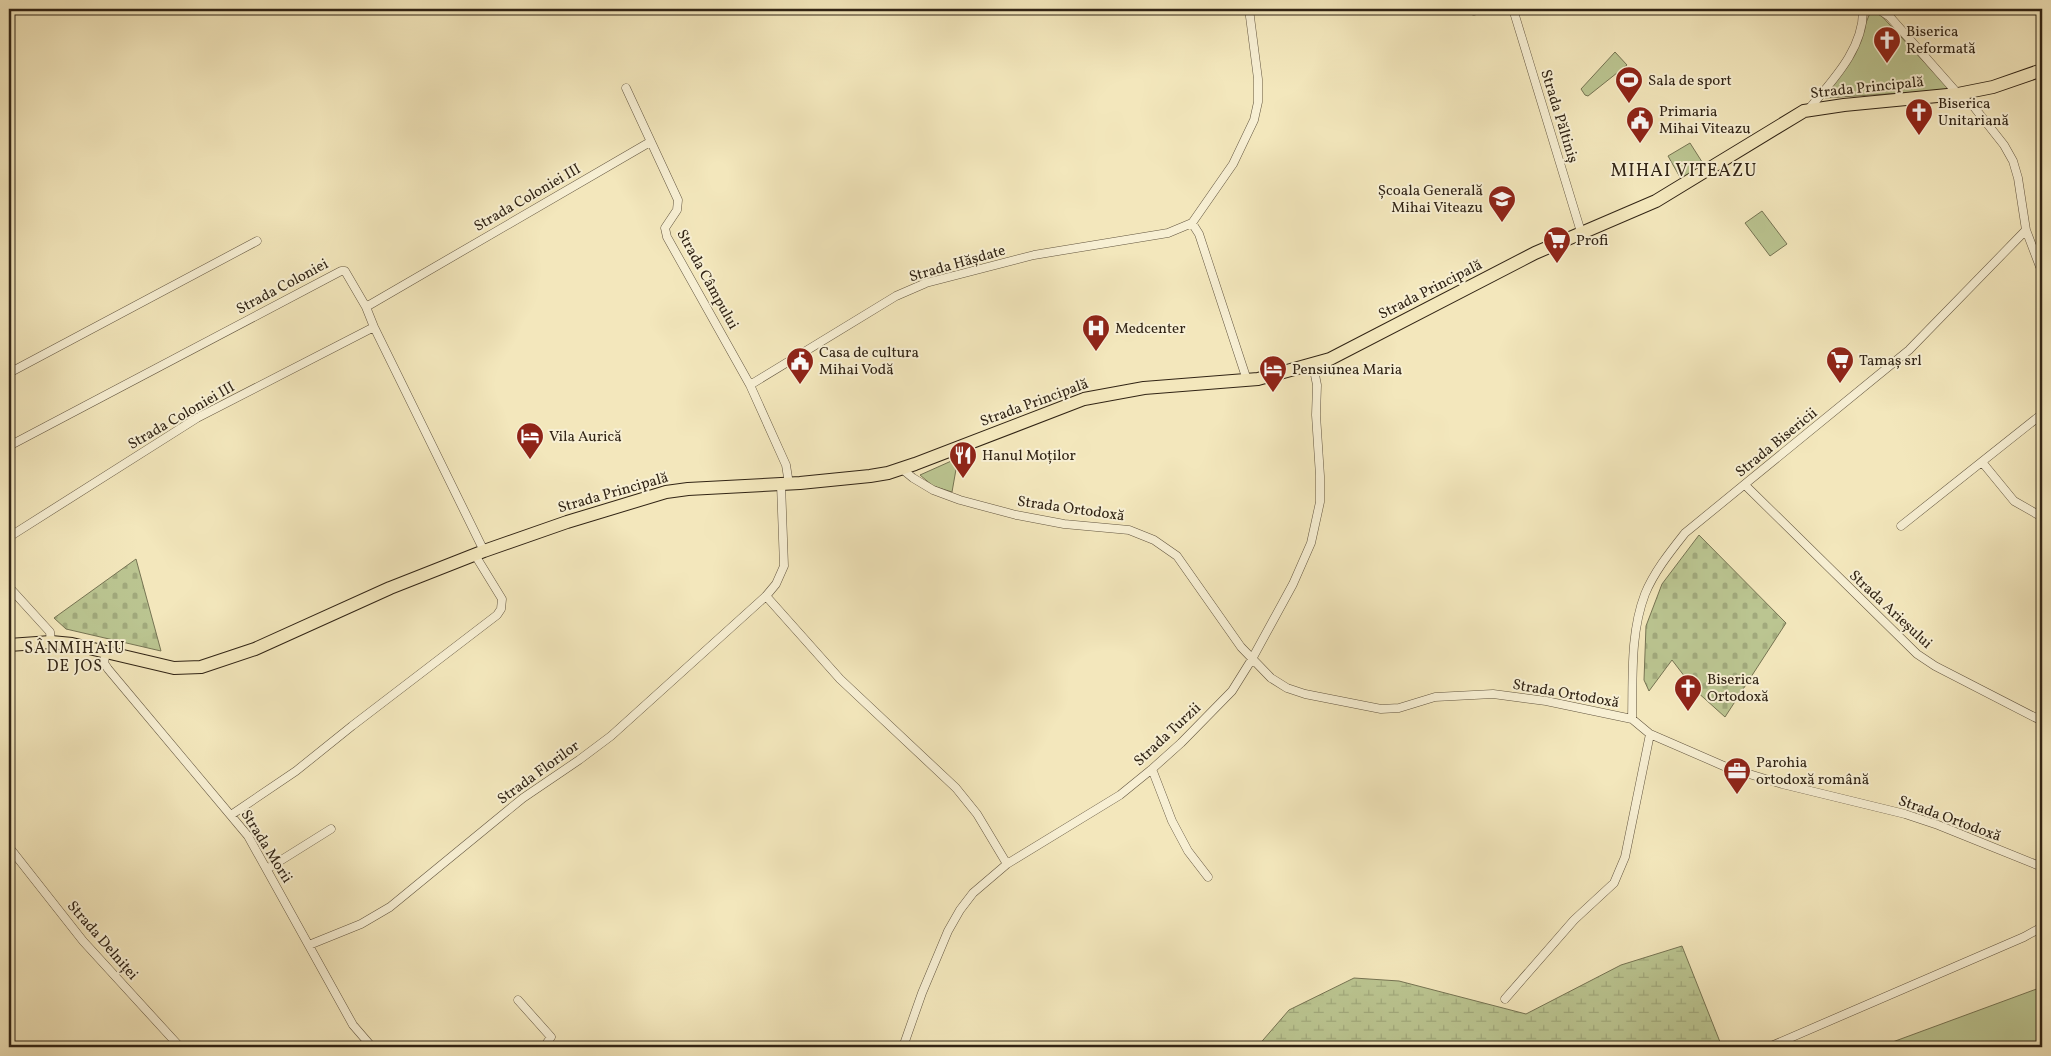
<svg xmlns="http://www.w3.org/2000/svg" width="2051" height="1056" font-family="Vollkorn,serif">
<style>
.green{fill:#bbc591;stroke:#767453}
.wetland{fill:url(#wetland-marsh);stroke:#767453}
.cemetery{fill:url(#cemetery-stones);stroke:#767453}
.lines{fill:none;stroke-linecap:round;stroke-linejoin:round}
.street-casing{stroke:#62553f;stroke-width:9}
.primary-casing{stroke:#312415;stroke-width:14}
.street{stroke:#f7efd3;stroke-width:8}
.primary{stroke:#f3e7bc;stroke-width:12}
.labels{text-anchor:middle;stroke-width:4;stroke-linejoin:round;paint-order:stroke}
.poi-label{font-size:15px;fill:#312415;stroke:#f7efd3;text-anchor:start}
.street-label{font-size:15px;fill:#312415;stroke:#f7efd3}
.neighbourhood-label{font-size:16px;letter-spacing:1px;fill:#312415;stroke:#f7efd3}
.quarter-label{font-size:18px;letter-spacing:1px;fill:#312415;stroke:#f7efd3}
</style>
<defs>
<pattern id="wetland-marsh" width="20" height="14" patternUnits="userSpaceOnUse" patternTransform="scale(1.25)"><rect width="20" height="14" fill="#bbc591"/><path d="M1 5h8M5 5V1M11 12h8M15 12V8" fill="none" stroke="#a1a97c"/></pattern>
<pattern id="cemetery-stones" width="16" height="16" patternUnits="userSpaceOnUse" patternTransform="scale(1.25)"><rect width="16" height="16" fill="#bbc591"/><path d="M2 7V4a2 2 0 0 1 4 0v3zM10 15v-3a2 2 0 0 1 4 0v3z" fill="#a1a97c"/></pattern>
</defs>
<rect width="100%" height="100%" fill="#f3e7bc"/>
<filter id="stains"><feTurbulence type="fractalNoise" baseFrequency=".004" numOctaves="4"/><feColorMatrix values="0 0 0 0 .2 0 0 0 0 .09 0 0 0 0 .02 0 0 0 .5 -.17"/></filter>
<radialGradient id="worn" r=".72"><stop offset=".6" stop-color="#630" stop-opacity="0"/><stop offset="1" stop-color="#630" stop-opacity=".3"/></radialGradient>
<!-- green -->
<path class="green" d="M1877,11L1950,90L1825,98L1852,57L1870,13Z
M1615,52L1627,65L1588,96L1585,95L1581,89Z
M1690,143L1704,165L1681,179L1668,156Z
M1762,211L1787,244L1770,256L1745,223Z
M958,458L952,492L933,486L920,475Z
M2042,987V1047H1879Z"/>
<!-- wetland -->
<path class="wetland" d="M1682,946L1722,1047H1257L1289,1010L1354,978L1399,981L1526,1014L1621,965Z"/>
<!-- cemetery -->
<path class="cemetery" d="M1699,535L1786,623L1725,717L1695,690L1672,660L1649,691L1644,680L1646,626L1662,584Z
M136,559L161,651L66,629L54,618Z"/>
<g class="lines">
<!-- street casing -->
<g class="street-casing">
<path id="street" d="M1513,9L1581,232
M1878,9L1890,17L1958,94L1974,107L2004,145L2013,161L2018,178L2026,230L2042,272
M1474,11L1478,9
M626,88L678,200L677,210L665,228L667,237L750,385L786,465L789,484
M1808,110C1832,81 1864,49 1863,9
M1192,223L1199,234L1247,380
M366,307L650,142
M9,373L257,241
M750,385L896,296L926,283L1034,255L1168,233L1192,223L1233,164L1254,120L1258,102V79L1249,9
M9,446L341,271H345L366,307L374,327L484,551
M1982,462L2014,501L2042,517
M902,469L913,478L933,490L960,500L1016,515L1064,524L1129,530L1154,540L1177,556L1241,647L1271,678L1287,688L1305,694L1381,709L1399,708L1435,697L1493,694L1546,701L1632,719L1650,734L1726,767L1782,784L1905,814L1938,825L2042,867
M1745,485L1917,654L1935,666L2042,721
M1901,526L2042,414
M9,537L197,418L374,327
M9,587L50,632L51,642
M766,596L840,679L956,788L977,814L1007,864
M106,651L104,663L108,669L248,836L353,1025L372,1047
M1632,719C1633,678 1630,633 1645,594C1654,572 1670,552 1685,533L1909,350L2026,230
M1152,769L1172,821L1188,851L1208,877
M231,815L296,771L352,726L497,615L501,609L502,599L475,555
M9,847L83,941L180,1047
M267,869L331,829
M309,945L361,924L390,907L523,798L579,760L611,736L766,596L776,584L784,566L781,484
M1505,999L1574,920L1614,883L1625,857L1650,734
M518,1000L551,1037L544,1047
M903,1047L922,993L948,931L960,910L973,893L1007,864L1120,795L1152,769L1181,743L1232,691L1252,659L1293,584L1311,543L1320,502V476L1316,415L1317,385L1313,365
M1769,1047L2024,937L2042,927"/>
</g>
<!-- primary casing -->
<g class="primary-casing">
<path id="primary" d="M9,645L51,642L72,644L174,668L201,667L255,649L390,588L484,551L567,522L666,492L688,489L800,483L870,476L888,473L915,464L1084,399L1144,388L1258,379L1330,359L1535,253L1656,201L1804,111L1844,105L1958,94L1993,87L2042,70"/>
</g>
<!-- street -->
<use href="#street" class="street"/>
<!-- primary -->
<use href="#primary" class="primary"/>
</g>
<!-- icons -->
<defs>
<g id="church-pin" transform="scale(1.4375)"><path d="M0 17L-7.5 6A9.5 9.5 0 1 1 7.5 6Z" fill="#8f2418" stroke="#f7efd3"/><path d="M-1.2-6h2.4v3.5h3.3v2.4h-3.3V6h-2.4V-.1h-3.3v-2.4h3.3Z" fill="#fff"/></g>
<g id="stadium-pin" transform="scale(1.4375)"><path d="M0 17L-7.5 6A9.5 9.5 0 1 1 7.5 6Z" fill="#8f2418" stroke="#f7efd3"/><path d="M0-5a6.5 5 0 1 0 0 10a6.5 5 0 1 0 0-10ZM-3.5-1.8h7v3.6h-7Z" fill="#fff"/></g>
<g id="civic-pin" transform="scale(1.4375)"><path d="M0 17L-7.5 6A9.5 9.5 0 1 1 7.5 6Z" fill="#8f2418" stroke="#f7efd3"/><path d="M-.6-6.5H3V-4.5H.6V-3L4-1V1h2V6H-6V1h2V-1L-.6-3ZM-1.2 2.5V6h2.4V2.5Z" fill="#fff"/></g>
<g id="school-pin" transform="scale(1.4375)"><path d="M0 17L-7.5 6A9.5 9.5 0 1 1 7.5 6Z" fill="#8f2418" stroke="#f7efd3"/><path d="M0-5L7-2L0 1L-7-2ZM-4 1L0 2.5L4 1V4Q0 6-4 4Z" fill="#fff"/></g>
<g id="supermarket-pin" transform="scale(1.4375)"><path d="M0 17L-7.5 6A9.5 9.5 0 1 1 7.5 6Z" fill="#8f2418" stroke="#f7efd3"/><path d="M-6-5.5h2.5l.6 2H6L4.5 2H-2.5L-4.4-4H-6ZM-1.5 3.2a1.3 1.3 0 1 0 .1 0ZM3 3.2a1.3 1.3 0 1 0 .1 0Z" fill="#fff"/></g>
<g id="hospital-pin" transform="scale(1.4375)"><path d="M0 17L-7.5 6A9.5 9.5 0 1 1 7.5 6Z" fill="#8f2418" stroke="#f7efd3"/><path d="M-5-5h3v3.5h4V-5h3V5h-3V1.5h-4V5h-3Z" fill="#fff"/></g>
<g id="hotel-pin" transform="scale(1.4375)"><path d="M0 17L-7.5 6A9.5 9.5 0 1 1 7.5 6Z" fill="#8f2418" stroke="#f7efd3"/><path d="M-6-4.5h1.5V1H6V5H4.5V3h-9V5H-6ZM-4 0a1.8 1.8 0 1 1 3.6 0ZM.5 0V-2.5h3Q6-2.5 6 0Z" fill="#fff"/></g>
<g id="restaurant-pin" transform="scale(1.4375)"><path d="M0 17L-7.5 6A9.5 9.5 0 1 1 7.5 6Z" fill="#8f2418" stroke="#f7efd3"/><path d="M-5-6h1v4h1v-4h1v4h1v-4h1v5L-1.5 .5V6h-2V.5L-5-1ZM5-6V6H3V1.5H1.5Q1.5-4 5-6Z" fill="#fff"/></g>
<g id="office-pin" transform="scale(1.4375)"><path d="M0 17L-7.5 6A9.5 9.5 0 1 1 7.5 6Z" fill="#8f2418" stroke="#f7efd3"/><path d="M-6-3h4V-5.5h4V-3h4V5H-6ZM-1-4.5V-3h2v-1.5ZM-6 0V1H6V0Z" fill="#fff"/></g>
</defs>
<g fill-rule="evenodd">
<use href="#church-pin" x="1887" y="40"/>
<use href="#stadium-pin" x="1629" y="80"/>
<use href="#church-pin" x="1919" y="112"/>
<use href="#civic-pin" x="1640" y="120"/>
<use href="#school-pin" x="1502" y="199"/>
<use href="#supermarket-pin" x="1557" y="240"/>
<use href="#hospital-pin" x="1096" y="328"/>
<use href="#supermarket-pin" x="1840" y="360"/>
<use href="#civic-pin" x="800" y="361"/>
<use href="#hotel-pin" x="1273" y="369"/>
<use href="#hotel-pin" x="530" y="436"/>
<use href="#restaurant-pin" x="963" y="455"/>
<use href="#church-pin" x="1688" y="688"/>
<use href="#office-pin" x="1737" y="771"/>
</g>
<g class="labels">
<!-- poi labels -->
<g class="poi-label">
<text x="1906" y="36">Biserica<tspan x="1906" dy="17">Reformată</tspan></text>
<text x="1648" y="85">Sala de sport</text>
<text x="1938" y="108">Biserica<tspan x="1938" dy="17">Unitariană</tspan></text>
<text x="1659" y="116">Primaria<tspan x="1659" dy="17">Mihai Viteazu</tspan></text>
<text x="1483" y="195" text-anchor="end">Școala Generală<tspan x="1483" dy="17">Mihai Viteazu</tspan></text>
<text x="1576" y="245">Profi</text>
<text x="1115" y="333">Medcenter</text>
<text x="819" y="357">Casa de cultura<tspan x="819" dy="17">Mihai Vodă</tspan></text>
<text x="1859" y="365">Tamaș srl</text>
<text x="1292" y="374">Pensiunea Maria</text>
<text x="549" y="441">Vila Aurică</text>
<text x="982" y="460">Hanul Moților</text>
<text x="1707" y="684">Biserica<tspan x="1707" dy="17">Ortodoxă</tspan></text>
<text x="1756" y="767">Parohia<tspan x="1756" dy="17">ortodoxă română</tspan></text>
</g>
<!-- street labels -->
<g class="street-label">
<text transform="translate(1867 87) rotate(-6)" y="5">Strada Principală</text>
<text transform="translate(1560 116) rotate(73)" y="5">Strada Păltiniș</text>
<text transform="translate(527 197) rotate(-30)" y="5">Strada Coloniei III</text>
<text transform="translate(957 263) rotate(-16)" y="5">Strada Hășdate</text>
<text transform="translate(708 279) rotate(61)" y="5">Strada Câmpului</text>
<text transform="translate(282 286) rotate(-28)" y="5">Strada Coloniei</text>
<text transform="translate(1430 289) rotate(-27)" y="5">Strada Principală</text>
<text transform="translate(1034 402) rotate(-20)" y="5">Strada Principală</text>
<text transform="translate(181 415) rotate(-30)" y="5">Strada Coloniei III</text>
<text transform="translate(1776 442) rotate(-39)" y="5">Strada Bisericii</text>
<text transform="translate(613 492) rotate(-16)" y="5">Strada Principală</text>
<text transform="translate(1071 508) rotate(8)" y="5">Strada Ortodoxă</text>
<text transform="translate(1891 609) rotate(43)" y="5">Strada Arieșului</text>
<text transform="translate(1566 693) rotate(10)" y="5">Strada Ortodoxă</text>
<text transform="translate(1167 734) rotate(-43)" y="5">Strada Turzii</text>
<text transform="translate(538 772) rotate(-36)" y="5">Strada Florilor</text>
<text transform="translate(1950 818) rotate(20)" y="5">Strada Ortodoxă</text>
<text transform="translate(267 846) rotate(58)" y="5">Strada Morii</text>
<text transform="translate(103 940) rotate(49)" y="5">Strada Delniței</text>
</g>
<!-- neighbourhood labels -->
<g class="neighbourhood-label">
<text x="75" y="653">SÂNMIHAIU<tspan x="75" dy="18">DE JOS</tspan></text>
</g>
<!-- quarter labels -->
<g class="quarter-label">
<text x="1684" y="176">MIHAI VITEAZU</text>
</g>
</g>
<!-- margin -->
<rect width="2051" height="1056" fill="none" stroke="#f3e7bc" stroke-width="30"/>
<rect x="10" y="10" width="2031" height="1036" fill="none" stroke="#312415" stroke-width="2.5"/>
<rect x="15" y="15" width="2021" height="1026" fill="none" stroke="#312415"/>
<rect width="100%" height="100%" filter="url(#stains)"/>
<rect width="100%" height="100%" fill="url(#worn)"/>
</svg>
